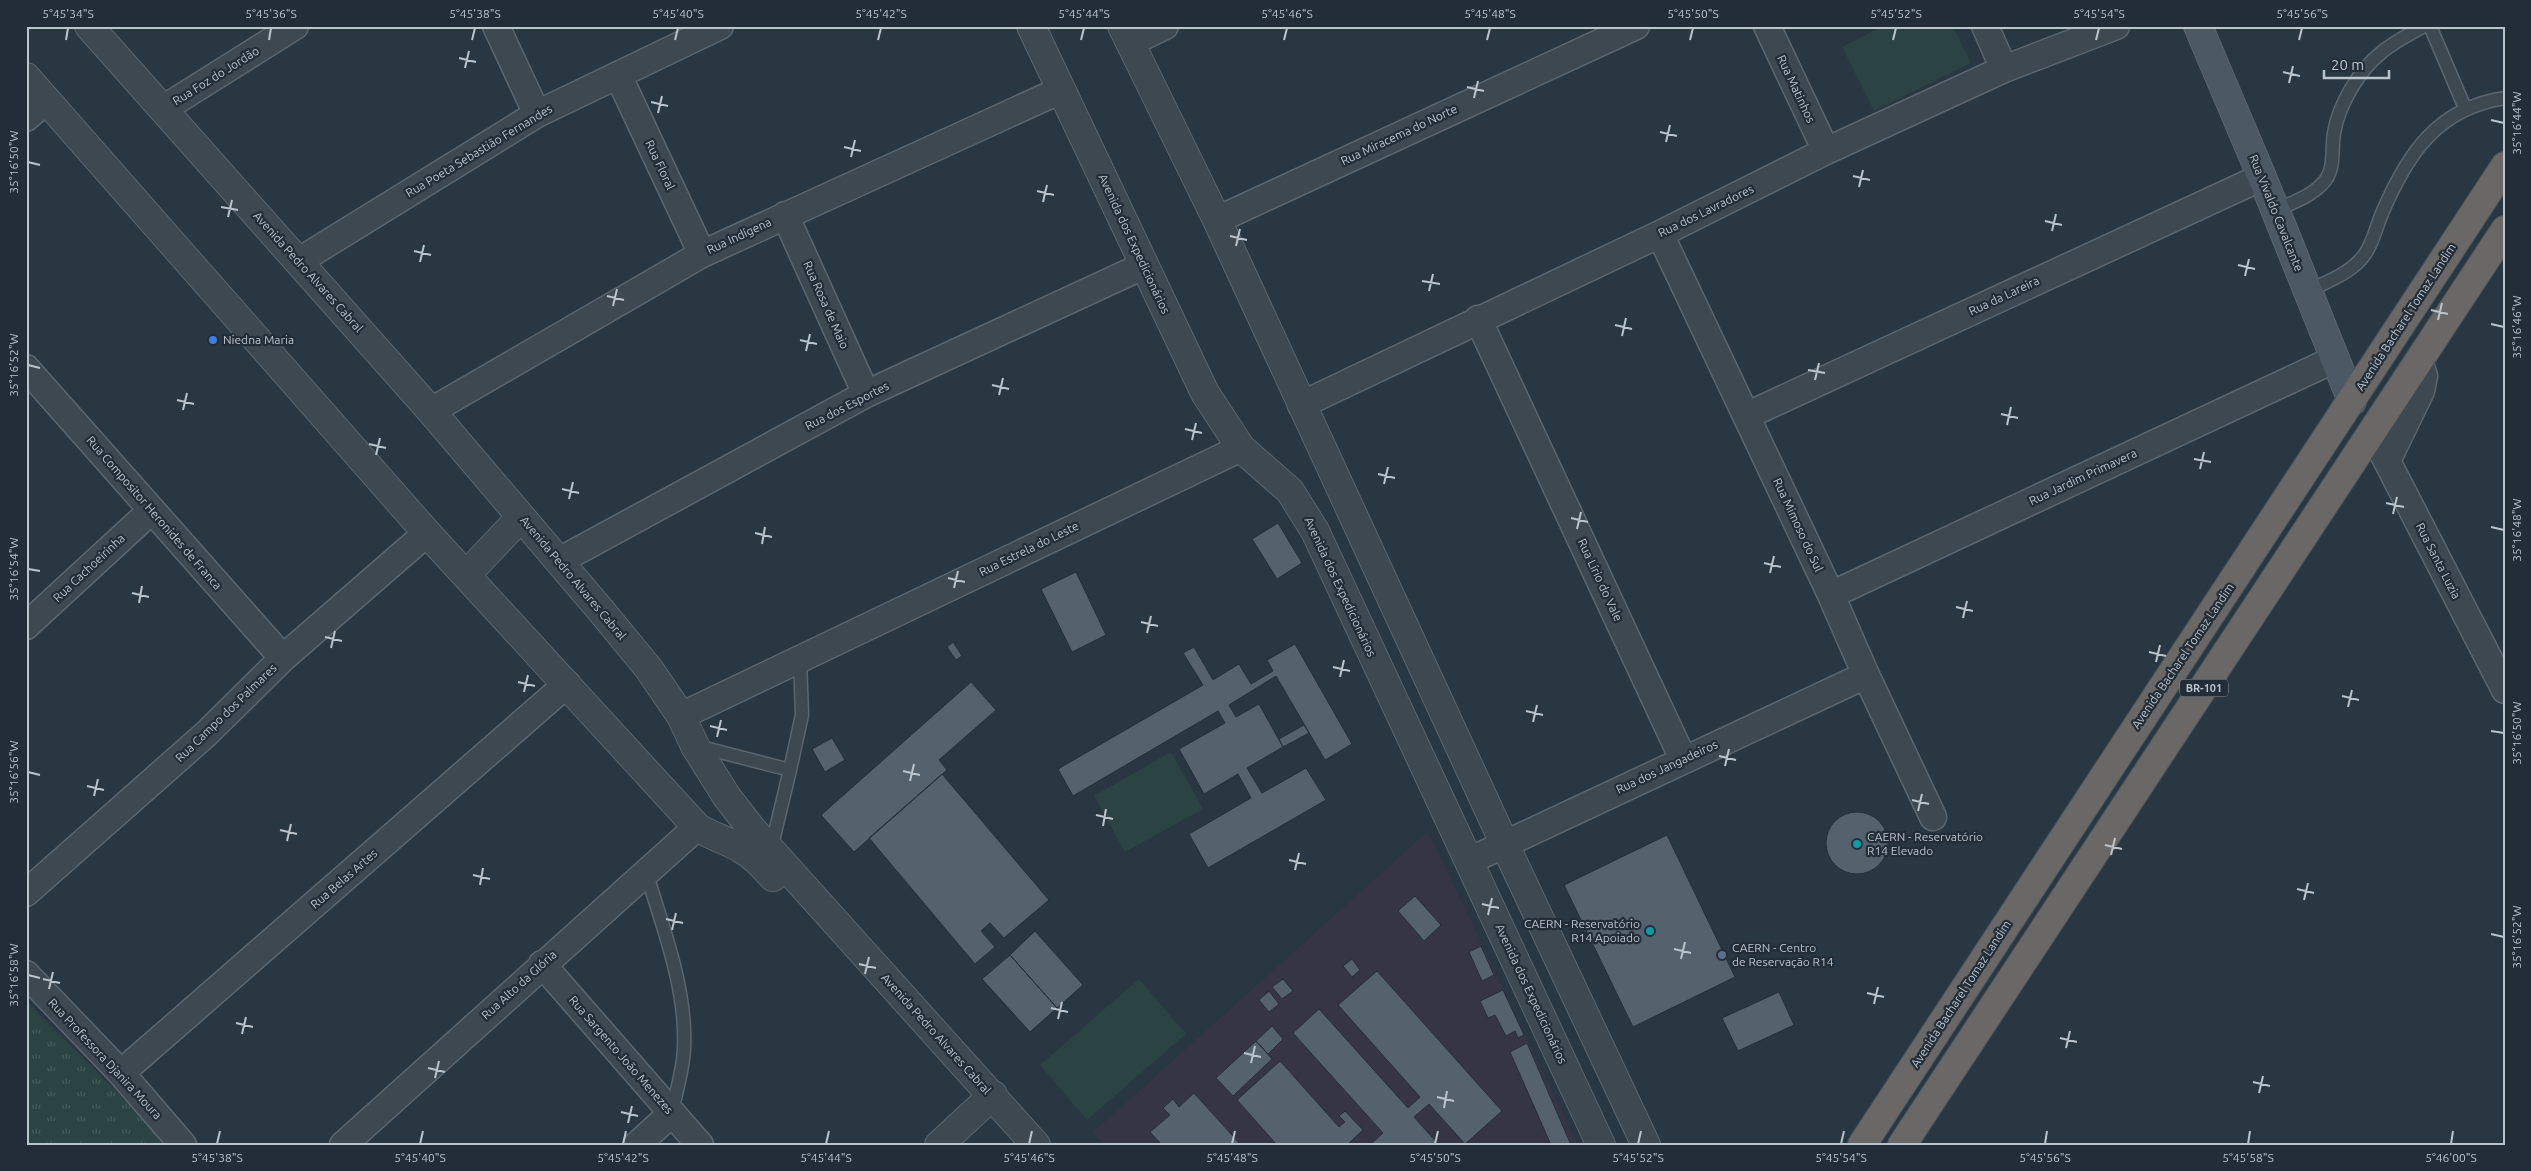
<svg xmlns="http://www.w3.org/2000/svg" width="2531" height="1171" font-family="Ubuntu,sans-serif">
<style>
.medical{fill:#353543}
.park{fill:url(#park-tufts)}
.garden{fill:#2b4342}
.building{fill:#55626e;stroke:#242f39}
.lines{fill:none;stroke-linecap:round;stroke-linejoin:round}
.service-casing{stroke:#5c666f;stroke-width:15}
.minor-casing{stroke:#5c666f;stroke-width:29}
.tertiary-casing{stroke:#5c666f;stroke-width:30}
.secondary-casing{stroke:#5c666f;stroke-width:30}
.trunk-casing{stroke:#48535c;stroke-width:30}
.service{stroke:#3d4851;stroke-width:12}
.minor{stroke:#3d4851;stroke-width:26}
.tertiary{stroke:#3d4851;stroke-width:28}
.secondary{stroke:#4c5864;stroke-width:28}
.trunk{stroke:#6a6866;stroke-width:28}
.ticks{fill:none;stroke:#bbc3cb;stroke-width:2}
.shop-dot{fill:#3f7fe0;stroke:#222d37;stroke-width:2}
.culture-dot{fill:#0f9aa8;stroke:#222d37;stroke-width:2}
.service-dot{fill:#5c6f8a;stroke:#222d37;stroke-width:2}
.labels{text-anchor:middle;stroke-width:4.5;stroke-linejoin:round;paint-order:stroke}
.shield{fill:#222d37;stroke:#8d969f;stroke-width:1}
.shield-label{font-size:11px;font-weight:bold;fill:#bbc3cb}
.street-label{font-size:12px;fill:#bbc3cb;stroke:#222d37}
.poi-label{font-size:12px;fill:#bbc3cb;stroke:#222d37;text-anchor:start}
.neatline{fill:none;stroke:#bbc3cb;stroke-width:2}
.ticks-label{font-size:12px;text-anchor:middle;fill:#bbc3cb}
</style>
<defs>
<pattern id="park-tufts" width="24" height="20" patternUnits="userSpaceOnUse" patternTransform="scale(1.25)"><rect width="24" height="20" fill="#2b4342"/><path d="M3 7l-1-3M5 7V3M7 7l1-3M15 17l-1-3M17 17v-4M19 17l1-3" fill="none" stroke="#485c5c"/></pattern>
</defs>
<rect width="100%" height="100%" fill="#293742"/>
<!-- medical -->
<path class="medical" d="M1428,831L1578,1145H1104L1093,1132Z"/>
<!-- park -->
<path class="park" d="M26,1001L170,1145H26Z"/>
<!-- garden -->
<path class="garden" d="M1883,26H1953L1971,63L1874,111L1842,47Z
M1171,752L1203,809L1125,852L1094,796Z
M1139,979L1186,1034L1087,1120L1040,1065Z"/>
<!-- building -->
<path class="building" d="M1278,523L1302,563L1277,579L1252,539Z
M1076,572L1106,635L1072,652L1041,589Z
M953,642L962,656L956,660L947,647Z
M1295,644L1352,744L1325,760L1276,676L1229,705L1236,717L1259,704L1283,747L1247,768L1262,793L1306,768L1326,800L1208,868L1189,834L1251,798L1238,774L1204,794L1179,749L1225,723L1218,711L1073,796L1058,769L1203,685L1183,653L1194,647L1213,680L1239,664L1251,684L1273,671L1267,660Z
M971,682L996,710L939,760L947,770L854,852L821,815Z
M1304,725L1309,733L1283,747L1279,739Z
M832,738L845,760L825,772L812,749Z
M942,774L1049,900L1004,938L990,923L981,931L995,947L975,964L869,838Z
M1826 843a31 31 0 1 1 62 0a31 31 0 1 1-62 0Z
M1667,835L1735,977L1633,1027L1564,885Z
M1415,896L1441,925L1424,941L1398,911Z
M1035,931L1083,985L1057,1008L1010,955Z
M1481,946L1494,975L1482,981L1469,952Z
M1010,955L1057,1008L1030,1032L982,979Z
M1352,959L1360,970L1352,977L1343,966Z
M1377,971L1502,1111L1465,1144L1429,1104L1414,1117L1439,1145H1370L1383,1133L1293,1033L1319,1009L1408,1108L1420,1097L1338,1005Z
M1283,979L1293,991L1282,999L1272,987Z
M1503,990L1524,1035L1518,1038L1515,1031L1506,1036L1495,1015L1488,1018L1480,1001Z
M1269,991L1279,1004L1269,1012L1259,1000Z
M1779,992L1794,1025L1738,1051L1722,1018Z
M1272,1026L1283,1039L1268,1054L1256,1041Z
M1256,1041L1272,1059L1233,1096L1216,1078Z
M1527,1043L1571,1145H1551L1510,1052Z
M1280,1061L1339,1127L1345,1122L1339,1116L1345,1111L1363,1130L1349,1143L1351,1145H1277L1237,1100Z
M1194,1093L1241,1145H1162L1150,1132L1170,1115L1163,1108L1173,1099L1179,1107Z"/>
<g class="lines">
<!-- service casing -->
<g class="service-casing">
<path id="service" d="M2430,26L2465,108
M2276,210C2291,203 2310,197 2322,184C2336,171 2331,150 2334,133C2339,104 2359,70 2382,52C2394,42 2410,34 2424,26
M2308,291C2328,281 2352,273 2365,254C2373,243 2377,224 2383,211C2408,153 2438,108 2505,98
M697,746L790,770L771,849
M790,770L802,715L800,659
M646,872C663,928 687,989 684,1049C683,1070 676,1092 672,1113"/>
</g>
<!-- minor casing -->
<g class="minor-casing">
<path id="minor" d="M496,26L537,114
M1767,26L1826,151
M1985,26L2004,69
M1130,43L1165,26
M618,75L702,254
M163,109L295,26
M26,118L47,100
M785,215L866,394
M1217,220L1636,26
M1660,234L1831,595L1866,675L1933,817
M299,261L537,114L720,26
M1478,319L1683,759
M26,368L283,658
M1301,405L1660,234L1826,151L2004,69L2116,26
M431,411L702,254L1061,90
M1746,416L2262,177
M2372,432L2505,690
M2387,461L2421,391L2424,376L2419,360
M559,561L866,394L1143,266
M1831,595L2335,359
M26,626L152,510
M681,716L1241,448
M1469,861L1866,675
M26,893L206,734L283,658L427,533
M542,964L700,1145
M26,974L121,1073L183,1145
M121,1073L567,684
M343,1145L697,827
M637,1145L672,1113"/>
</g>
<!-- tertiary casing -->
<g class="tertiary-casing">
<path id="tertiary" d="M89,26L431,411L603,613L649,669L681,716L695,746L727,797L751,828L1036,1145
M1031,26L1205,393L1241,448L1290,491L1315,531L1601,1145
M1122,26L1217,220L1505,845L1646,1145
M26,77L427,533L697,827C711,836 726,840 740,848C753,855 763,866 773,877
M466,575L521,517
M939,1145L993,1095"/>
</g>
<!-- secondary casing -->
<g class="secondary-casing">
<path id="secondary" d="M2198,26L2262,177L2352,401"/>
</g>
<!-- trunk casing -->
<g class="trunk-casing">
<path id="trunk" d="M1862,1145L2505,166
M1902,1145L2505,230"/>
</g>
<!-- service -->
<use href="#service" class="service"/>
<!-- minor -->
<use href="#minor" class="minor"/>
<!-- tertiary -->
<use href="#tertiary" class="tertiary"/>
<!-- secondary -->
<use href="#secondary" class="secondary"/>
<!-- trunk -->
<use href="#trunk" class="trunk"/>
</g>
<!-- ticks -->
<path class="ticks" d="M66,40L68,28M269,40L271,28M472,40L475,28M675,40L678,28M878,40L881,28M1081,40L1084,28M1284,40L1287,28M1487,40L1490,28M1690,40L1693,28M1893,40L1896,28M2096,40L2099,28M2299,40L2302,28M459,58L476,62M465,68L469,51M2283,72L2300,76M2289,83L2293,66M1467,87L1484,91M1474,98L1478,81M651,102L668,106M658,113L662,96M2491,120L2504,123M1660,132L1677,136M1666,142L1670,125M844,147L861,151M851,157L855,140M28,162L40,165M1853,176L1870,180M1859,187L1863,170M1037,191L1054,195M1043,202L1047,185M221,207L238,210M228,217L232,200M2045,221L2062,225M2052,231L2056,214M1230,236L1247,240M1236,246L1240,229M414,251L431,255M420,262L424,245M2238,265L2255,269M2245,276L2249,259M1422,281L1440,284M1429,291L1433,274M607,296L624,300M613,306L617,289M2431,310L2448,314M2438,320L2442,303M2491,324L2504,327M1615,325L1632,329M1622,336L1626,318M800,340L817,344M806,351L810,334M28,365L40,368M1808,370L1825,373M1815,380L1819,363M992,385L1009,389M999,395L1003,378M177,400L194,404M183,410L187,393M2001,414L2018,418M2007,425L2011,407M1185,429L1202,433M1192,440L1196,423M369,444L386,448M376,455L380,438M2194,459L2211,462M2200,469L2204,452M1378,474L1395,478M1384,484L1388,467M562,489L579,493M569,499L573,482M2386,503L2404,507M2393,514L2397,497M1571,518L1588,522M2491,527L2504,530M1577,529L1581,512M755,533L772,537M762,544L765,527M1764,563L1781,567M28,569L40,571M1770,573L1774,556M948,578L965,582M954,588L958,571M132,593L149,597M139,603L142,586M1956,607L1973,611M1963,618L1967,601M1141,622L1158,626M1147,633L1151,616M325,637L342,641M331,648L335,631M2149,652L2166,656M2156,662L2160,645M1333,667L1350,671M1340,677L1344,660M518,682L535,686M524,692L528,675M2342,696L2359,700M2348,707L2352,690M1526,711L1543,715M1533,722L1537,705M710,726L727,730M2491,731L2504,733M717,737L721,720M1719,756L1736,760M1725,766L1729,749M903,771L920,775M28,772L40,775M910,781L914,764M87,786L104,790M94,796L98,779M1912,800L1929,804M1918,811L1922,794M1096,815L1113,819M1103,826L1106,809M280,830L297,834M287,841L291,824M2105,845L2122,849M2111,855L2115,838M1289,860L1306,864M1295,870L1299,853M473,875L490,879M480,885L483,868M2297,889L2314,893M2304,900L2308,883M1482,904L1499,908M1488,915L1492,898M666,919L683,923M672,930L676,913M2491,934L2504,937M1674,949L1691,953M1681,959L1685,942M859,964L876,968M865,974L869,957M28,975L40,978M43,979L60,983M49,989L53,972M1867,993L1884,997M1874,1004L1878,987M1051,1008L1068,1012M1058,1019L1062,1002M236,1023L253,1027M242,1034L246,1017M2060,1038L2077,1042M2066,1048L2070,1031M1244,1053L1261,1057M1251,1063L1255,1046M428,1068L445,1072M435,1078L439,1061M2253,1082L2270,1086M2259,1093L2263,1076M1437,1097L1454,1101M1444,1108L1447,1091M621,1112L638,1116M628,1123L632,1106M217,1144L220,1131M420,1144L423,1131M623,1144L626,1131M826,1144L829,1131M1029,1144L1032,1131M1232,1144L1235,1131M1435,1144L1438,1131M1638,1144L1641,1131M1841,1144L1844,1131M2045,1144L2047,1131M2248,1144L2250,1131M2451,1144L2453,1131"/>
<!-- markers -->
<circle class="shop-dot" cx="213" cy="340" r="5"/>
<g class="culture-dot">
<circle cx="1857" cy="844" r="5"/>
<circle cx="1650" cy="931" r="5"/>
</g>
<circle class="service-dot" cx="1722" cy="955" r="5"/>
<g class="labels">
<!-- shield labels -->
<rect class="shield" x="2180" y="679.5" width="48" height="17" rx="4"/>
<g class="shield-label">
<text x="2204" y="692">BR-101</text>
</g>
<!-- street labels -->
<g class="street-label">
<text transform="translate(216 76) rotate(-32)" y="4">Rua Foz do Jordão</text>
<text transform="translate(1796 89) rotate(65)" y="4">Rua Matinhos</text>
<text transform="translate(1399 135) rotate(-25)" y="4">Rua Miracema do Norte</text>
<text transform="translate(479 151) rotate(-31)" y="4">Rua Poeta Sebastião Fernandes</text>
<text transform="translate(660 165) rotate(65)" y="4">Rua Floral</text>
<text transform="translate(1706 211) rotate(-26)" y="4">Rua dos Lavradores</text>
<text transform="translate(2276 213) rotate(68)" y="4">Rua Vivaldo Cavalcante</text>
<text transform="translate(739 236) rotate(-25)" y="4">Rua Indígena</text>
<text transform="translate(1134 244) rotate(65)" y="4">Avenida dos Expedicionários</text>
<text transform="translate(308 272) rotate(48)" y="4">Avenida Pedro Alvares Cabral</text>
<text transform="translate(2004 296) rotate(-25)" y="4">Rua da Lareira</text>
<text transform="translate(826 305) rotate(66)" y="4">Rua Rosa de Maio</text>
<text transform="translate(2406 317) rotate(-57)" y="4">Avenida Bacharel Tomaz Landim</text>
<text transform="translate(847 406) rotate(-27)" y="4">Rua dos Esportes</text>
<text transform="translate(2083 477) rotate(-25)" y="4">Rua Jardim Primavera</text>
<text transform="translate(154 513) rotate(49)" y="4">Rua Compositor Heronides de Franca</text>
<text transform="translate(1798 525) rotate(65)" y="4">Rua Mimoso do Sul</text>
<text transform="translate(1029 549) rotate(-26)" y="4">Rua Estrela do Leste</text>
<text transform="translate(2438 561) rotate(63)" y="4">Rua Santa Luzia</text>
<text transform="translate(89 568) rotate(-43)" y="4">Rua Cachoeirinha</text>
<text transform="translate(573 578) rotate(50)" y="4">Avenida Pedro Alvares Cabral</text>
<text transform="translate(1600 580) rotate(65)" y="4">Rua Lírio do Vale</text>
<text transform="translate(1340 587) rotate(65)" y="4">Avenida dos Expedicionários</text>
<text transform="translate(2183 656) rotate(-56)" y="4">Avenida Bacharel Tomaz Landim</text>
<text transform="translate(226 713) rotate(-44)" y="4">Rua Campo dos Palmares</text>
<text transform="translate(1667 767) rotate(-25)" y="4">Rua dos Jangadeiros</text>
<text transform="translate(344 879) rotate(-41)" y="4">Rua Belas Artes</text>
<text transform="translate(519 985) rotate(-42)" y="4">Rua Alto da Glória</text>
<text transform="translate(1531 994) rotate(65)" y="4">Avenida dos Expedicionários</text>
<text transform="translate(1961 994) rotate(-57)" y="4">Avenida Bacharel Tomaz Landim</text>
<text transform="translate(936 1034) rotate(48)" y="4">Avenida Pedro Alvares Cabral</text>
<text transform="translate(621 1055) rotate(49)" y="4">Rua Sargento João Menezes</text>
<text transform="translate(105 1059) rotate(47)" y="4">Rua Professora Djanira Moura</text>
</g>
<!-- poi labels -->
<g class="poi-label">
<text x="223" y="344">Niedna Maria</text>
<text x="1867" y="841">CAERN - Reservatório<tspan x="1867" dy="14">R14 Elevado</tspan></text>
<text x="1640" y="928" text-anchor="end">CAERN - Reservatório<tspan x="1640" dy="14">R14 Apoiado</tspan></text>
<text x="1732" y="952">CAERN - Centro<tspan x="1732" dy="14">de Reservação R14</tspan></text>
</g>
</g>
<!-- border -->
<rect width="2531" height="1171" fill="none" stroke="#222d37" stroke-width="55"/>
<!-- scale -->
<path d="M2324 70v8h65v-8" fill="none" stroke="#bbc3cb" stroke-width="2.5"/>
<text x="2331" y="70" font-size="15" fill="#bbc3cb" stroke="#222d37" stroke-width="4" paint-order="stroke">20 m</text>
<rect x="28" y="28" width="2476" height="1116" class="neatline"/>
<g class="ticks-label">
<text x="68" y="18">5°45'34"S</text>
<text x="271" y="18">5°45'36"S</text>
<text x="475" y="18">5°45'38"S</text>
<text x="678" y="18">5°45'40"S</text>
<text x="881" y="18">5°45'42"S</text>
<text x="1084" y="18">5°45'44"S</text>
<text x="1287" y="18">5°45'46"S</text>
<text x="1490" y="18">5°45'48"S</text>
<text x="1693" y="18">5°45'50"S</text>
<text x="1896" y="18">5°45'52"S</text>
<text x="2099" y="18">5°45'54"S</text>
<text x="2302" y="18">5°45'56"S</text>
<text transform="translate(2517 123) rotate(-90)" y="4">35°16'44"W</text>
<text transform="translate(14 162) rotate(-90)" y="4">35°16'50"W</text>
<text transform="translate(2517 327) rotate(-90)" y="4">35°16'46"W</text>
<text transform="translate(14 365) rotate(-90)" y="4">35°16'52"W</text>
<text transform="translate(2517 530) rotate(-90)" y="4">35°16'48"W</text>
<text transform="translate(14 569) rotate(-90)" y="4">35°16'54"W</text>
<text transform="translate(2517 733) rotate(-90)" y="4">35°16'50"W</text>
<text transform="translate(14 772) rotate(-90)" y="4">35°16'56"W</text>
<text transform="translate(2517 937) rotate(-90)" y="4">35°16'52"W</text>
<text transform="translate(14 975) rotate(-90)" y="4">35°16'58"W</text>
<text x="217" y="1162">5°45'38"S</text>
<text x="420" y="1162">5°45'40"S</text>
<text x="623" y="1162">5°45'42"S</text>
<text x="826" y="1162">5°45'44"S</text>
<text x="1029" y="1162">5°45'46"S</text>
<text x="1232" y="1162">5°45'48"S</text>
<text x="1435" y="1162">5°45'50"S</text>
<text x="1638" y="1162">5°45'52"S</text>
<text x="1841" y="1162">5°45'54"S</text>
<text x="2045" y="1162">5°45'56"S</text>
<text x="2248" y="1162">5°45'58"S</text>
<text x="2451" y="1162">5°46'00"S</text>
</g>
</svg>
